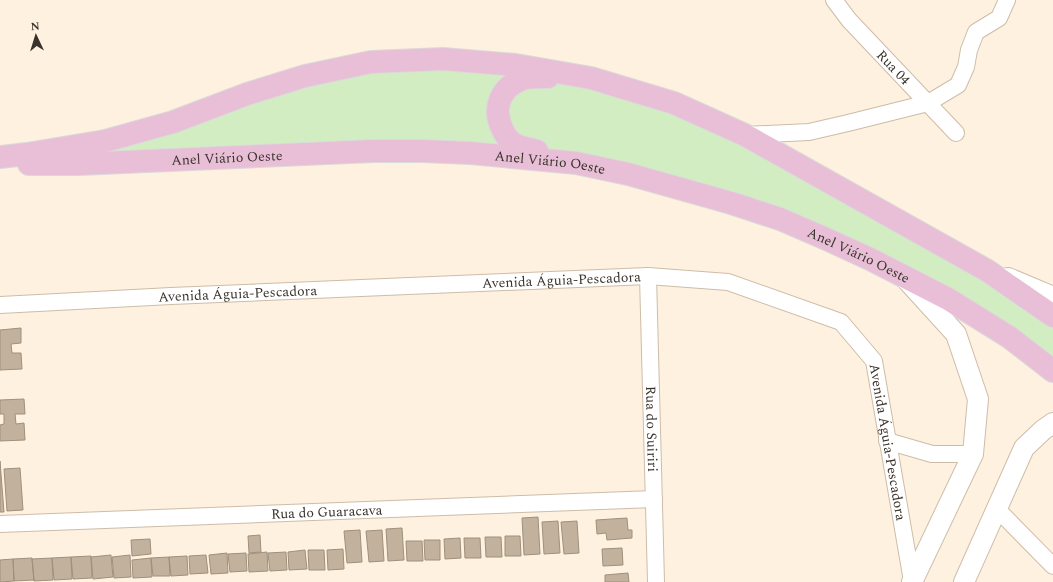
<svg xmlns="http://www.w3.org/2000/svg" width="1053" height="582" font-family="Spectral,serif">
<style>
.green{fill:#d3edc3}
.building{fill:#c1b19d;stroke:#9f907c}
.lines{fill:none;stroke-linecap:round;stroke-linejoin:round}
.minor-casing{stroke:#cdbda8;stroke-width:18}
.tertiary-casing{stroke:#cdbda8;stroke-width:22}
.secondary-casing{stroke:#cdbda8;stroke-width:24}
.primary-casing{stroke:#dbdad9;stroke-width:24}
.minor{stroke:#fff;stroke-width:16}
.tertiary{stroke:#fff;stroke-width:20}
.secondary{stroke:#fff;stroke-width:22}
.primary{stroke:#e8bfd6;stroke-width:22}
.labels{text-anchor:middle;stroke-width:3.5;stroke-linejoin:round;paint-order:stroke}
.street-label{font-size:14px;fill:#39332b;stroke:#fff1e0}
</style>
<rect width="100%" height="100%" fill="#fff1e0"/>
<!-- green -->
<path class="green" d="M443,59L674,103L1053,316V371L870,259L576,163L0,157L247,94Z"/>
<!-- building -->
<path class="building" d="M21,328V343L11,344L12,353H21L22,369L0,370V330Z
M24,399L25,414H15L16,424L24,423L25,440L0,441V425L4,424V414H0V400Z
M0,461L4,512H0Z
M20,468L23,510L7,511L4,469Z
M538,517L540,554L524,555L522,518Z
M627,518L628,530H632V538L607,540L606,533L597,534L596,520Z
M558,521L560,553L544,554L542,522Z
M577,521L579,553L564,554L561,522Z
M402,528L404,560L388,561L386,529Z
M360,530L362,562L347,563L344,531Z
M382,530L384,561L369,562L366,531Z
M260,535L261,552L249,553L248,536Z
M505,536H520L521,556H505Z
M485,537H501L502,557H486Z
M460,538L461,558L445,559L444,539Z
M464,538H480L481,558H465Z
M150,539L151,554L132,556L131,540Z
M424,540H440V560H425Z
M406,541H422L423,561H407Z
M622,548L623,565L603,566L602,549Z
M343,549L344,569L328,570L327,550Z
M305,550L307,569L289,570L288,552Z
M308,550H324L325,570H309Z
M267,552L268,571L249,572L248,554Z
M286,552L287,570L270,571L268,553Z
M227,553L228,573L211,574L209,555Z
M246,553L247,571L230,572L228,554Z
M111,555L113,577L93,579L91,557Z
M130,555L131,577L114,578L112,557Z
M206,555L208,573L190,574L189,556Z
M91,556L92,578L73,579L71,557Z
M187,556L188,575L171,576L169,557Z
M71,557L72,579L54,580L52,558Z
M169,557L170,576H153L151,558Z
M32,558L34,580L14,581L13,559Z
M52,558L53,580L34,581L32,559Z
M151,558L152,577L133,578L132,560Z
M13,559L14,581L0,582V560Z
M628,573L629,582H605V575Z"/>
<g class="lines">
<!-- minor casing -->
<g class="minor-casing">
<g id="minor">
<path id="s1" d="M834,0L849,20L956,133"/>
<path d="M745,135L809,132L848,123L928,103L958,85L966,67L969,50L976,32L999,18L1007,0"/>
<path id="s2" d="M648,276L656,582"/>
<path id="s3" d="M0,305L171,296L648,276L728,282L841,322L874,361L912,581"/>
<path d="M887,441L932,454H973"/>
<path d="M997,509L1053,566"/>
<path id="s4" d="M0,524L654,499"/>
</g>
</g>
<!-- tertiary casing -->
<g class="tertiary-casing">
<path id="tertiary" d="M906,279L956,334L978,399L973,454L912,582
M964,582L1024,448L1043,430L1053,423"/>
</g>
<!-- secondary casing -->
<g class="secondary-casing">
<path id="secondary" d="M1008,279L1053,298"/>
</g>
<!-- primary casing -->
<g class="primary-casing">
<g id="primary">
<path d="M537,151C531,149 523,148 516,145C508,141 504,134 501,126C493,107 501,88 520,80C528,76 539,77 548,77"/>
<path d="M0,157L27,154L105,141L173,122L247,94L305,76L371,62L443,59L516,65L591,78L674,103L745,135L988,271L1053,316"/>
<path id="s5" d="M29,164H79L374,151H422L470,153L576,163L628,174L731,203L780,219L824,238L870,259L948,299L1009,337L1053,371"/>
</g>
</g>
<!-- minor -->
<use href="#minor" class="minor"/>
<!-- tertiary -->
<use href="#tertiary" class="tertiary"/>
<!-- secondary -->
<use href="#secondary" class="secondary"/>
<!-- primary -->
<use href="#primary" class="primary"/>
</g>
<g class="labels">
<!-- street labels -->
<g class="street-label">
<text dy="5" stroke="none"><textPath href="#s1" startOffset="90">Rua 04</textPath></text>
<text dy="5" stroke="none"><textPath href="#s5" startOffset="198">Anel Viário Oeste</textPath></text>
<text dy="5" stroke="none"><textPath href="#s5" startOffset="522">Anel Viário Oeste</textPath></text>
<text dy="5" stroke="none"><textPath href="#s5" startOffset="846">Anel Viário Oeste</textPath></text>
<text dy="5" stroke="none"><textPath href="#s3" startOffset="562">Avenida Águia-Pescadora</textPath></text>
<text dy="5" stroke="none"><textPath href="#s3" startOffset="238">Avenida Águia-Pescadora</textPath></text>
<text dy="5" stroke="none"><textPath href="#s2" startOffset="153">Rua do Suiriri</textPath></text>
<text dy="5" stroke="none"><textPath href="#s3" startOffset="982">Avenida Águia-Pescadora</textPath></text>
<text dy="5" stroke="none"><textPath href="#s4" startOffset="327">Rua do Guaracava</textPath></text>
</g>
</g>
<!-- north arrow -->
<g transform="translate(36 36) rotate(356)" stroke="#fff1e0" stroke-width="3" paint-order="stroke">
<path d="M0-3L7 15L0 10L-7 15Z" fill="#39332b"/>
<text y="-6" font-size="11" font-weight="bold" text-anchor="middle" fill="#39332b">N</text>
</g>
</svg>
